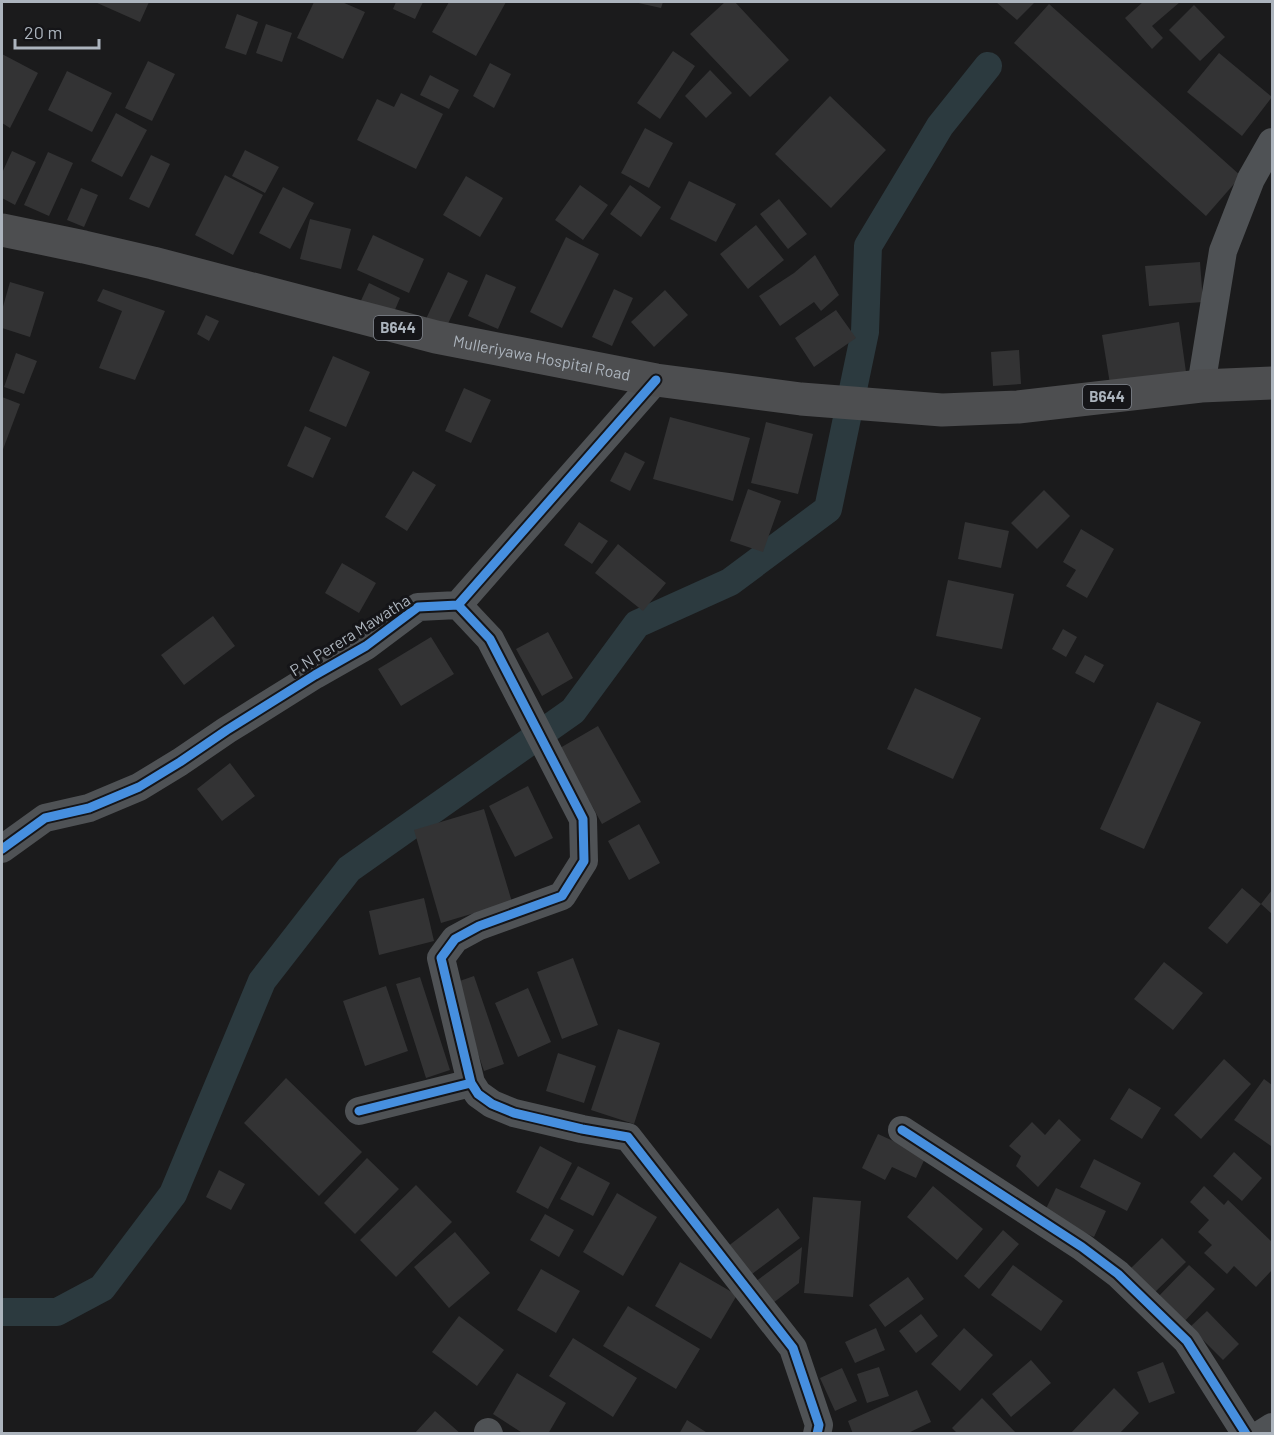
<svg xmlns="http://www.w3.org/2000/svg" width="1274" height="1435" font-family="Barlow,sans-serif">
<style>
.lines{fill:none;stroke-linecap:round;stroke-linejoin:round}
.canal{stroke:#2c3a3f;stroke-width:28}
.building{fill:#333334}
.street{stroke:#4f5255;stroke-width:28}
.primary{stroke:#4d4e50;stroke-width:33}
.cycleway-casing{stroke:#151518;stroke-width:13}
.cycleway{stroke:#468fdf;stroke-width:9}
.labels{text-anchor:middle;stroke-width:6;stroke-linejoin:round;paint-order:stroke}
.shield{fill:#151518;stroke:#7f848c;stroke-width:1.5}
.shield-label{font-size:15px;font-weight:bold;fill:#acb4bd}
.street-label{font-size:16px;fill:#acb4bd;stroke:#151518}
</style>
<rect width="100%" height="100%" fill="#1b1b1c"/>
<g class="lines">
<!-- canal -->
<path class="canal" d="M2,1312H57L102,1288L173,1194L262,981L349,869L573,711L637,624L730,582L828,509L865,332L868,246L940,126L988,66"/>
</g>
<!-- building -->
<path class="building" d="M95,2H149L140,22Z
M314,2H342L365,12L343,59L297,38Z
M396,2H423L415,19L393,9Z
M449,2H506L476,56L432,32Z
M634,2H663L661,8Z
M725,2H735L789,60L750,97L690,34Z
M996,2H1035L1017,20Z
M1143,2H1180L1152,26L1163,38L1152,49L1125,18Z
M1049,4L1241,176L1206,216L1014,43Z
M1194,5L1225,37L1200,61L1169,30Z
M237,14L258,22L246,55L225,48Z
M266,24L292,33L282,62L256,53Z
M673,51L695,66L660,119L637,103Z
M1219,53L1272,97L1242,136L1187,92Z
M2,54L38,73L10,128L2,123Z
M148,61L175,74L152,121L125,108Z
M490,63L511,74L494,108L473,96Z
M710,70L732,93L706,118L685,96Z
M67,71L112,93L92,132L48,110Z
M430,75L459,90L449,109L420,95Z
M401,93L443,114L416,169L357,140L377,99L394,107Z
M830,96L886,150L831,208L775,154Z
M116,113L147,130L122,177L91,161Z
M645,128L673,143L649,188L621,173Z
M245,150L279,167L265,193L232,176Z
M12,151L36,162L15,205L2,198V173Z
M48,152L73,163L49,216L24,205Z
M151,155L170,164L149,208L129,199Z
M225,175L263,195L233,255L195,235Z
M466,176L503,198L480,237L443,215Z
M689,181L736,204L716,242L670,219Z
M580,185L608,205L583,240L555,220Z
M630,185L661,207L641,237L610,214Z
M283,187L314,203L290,249L259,233Z
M81,188L98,195L84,227L67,220Z
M779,199L807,234L788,249L760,214Z
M310,219L351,229L341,269L300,259Z
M756,225L784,260L748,289L720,254Z
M373,235L424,259L409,293L357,270Z
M566,237L599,254L562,328L530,312Z
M815,255L839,295L821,311L814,302L780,326L759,296L794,273Z
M1200,262L1203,302L1149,306L1145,266Z
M448,272L468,281L446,328L426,319Z
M486,274L516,287L498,329L468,316Z
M10,282L44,292L30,337L2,328V310Z
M369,283L400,298L391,319L359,305Z
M103,289L165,311L135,380L99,368L122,311L97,301Z
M614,289L633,298L612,346L592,337Z
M665,290L688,315L654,347L631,322Z
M836,310L856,338L814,367L795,338Z
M206,315L219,321L209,341L197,334Z
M1179,322L1186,372L1110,384L1102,335Z
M1019,350L1021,384L993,386L991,352Z
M16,353L37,361L24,394L4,387Z
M333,356L370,372L346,427L309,411Z
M464,388L491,400L471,443L445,431Z
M2,397L20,404L2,452Z
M670,417L750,438L733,501L653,479Z
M766,422L813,434L798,494L751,483Z
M305,426L331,438L313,478L287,466Z
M625,452L645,462L630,491L610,481Z
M413,471L436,485L407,531L385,517Z
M748,489L781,501L763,552L730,541Z
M1044,490L1070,516L1037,549L1011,523Z
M579,522L608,541L592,564L564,545Z
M965,522L1009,531L1001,568L958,559Z
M1081,529L1114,549L1087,598L1066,586L1076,570L1063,562Z
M618,544L666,583L643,611L595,573Z
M342,563L376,583L359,613L325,593Z
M948,580L1014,594L1002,649L936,636Z
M213,616L235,646L184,685L161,655Z
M1063,629L1077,637L1066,657L1052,649Z
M548,632L573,678L542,696L516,649Z
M431,637L454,674L401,706L378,669Z
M1085,655L1104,665L1094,683L1075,673Z
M915,688L981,718L953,779L887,749Z
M1157,702L1201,722L1144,849L1100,829Z
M598,726L641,802L602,824L560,748Z
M230,763L255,796L222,821L197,789Z
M528,786L553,838L515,857L489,806Z
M484,809L512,902L441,923L414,830Z
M639,824L660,863L629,880L608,841Z
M1242,888L1261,904L1227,944L1208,928Z
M1272,890V914L1261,904Z
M424,898L434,941L379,955L369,911Z
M573,958L598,1025L562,1039L537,972Z
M1164,962L1203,993L1173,1030L1134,999Z
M474,976L504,1064L484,1071L454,983Z
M420,977L450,1070L426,1078L396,984Z
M386,986L408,1051L365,1066L343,1001Z
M528,988L551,1042L518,1057L495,1003Z
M618,1029L660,1043L634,1124L591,1110Z
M558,1053L596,1066L584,1103L546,1091Z
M1224,1059L1251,1084L1201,1139L1174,1115Z
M286,1078L362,1152L319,1196L244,1123Z
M1264,1079L1272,1085V1143L1271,1146L1234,1120Z
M1129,1088L1161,1108L1142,1139L1110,1119Z
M1059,1119L1081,1140L1038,1187L1016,1166L1021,1156L1009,1146L1032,1122L1045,1135Z
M878,1134L926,1156L916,1178L892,1167L885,1180L862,1168Z
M540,1146L572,1163L548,1209L516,1192Z
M1234,1152L1262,1178L1242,1201L1213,1176Z
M367,1158L399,1189L355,1234L324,1203Z
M1094,1159L1141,1183L1127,1211L1080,1187Z
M578,1166L610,1183L593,1216L560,1199Z
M219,1170L245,1184L231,1210L206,1197Z
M416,1185L452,1222L396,1277L360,1240Z
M933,1186L983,1229L957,1260L907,1217Z
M1204,1186L1224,1205L1228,1200L1272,1242V1270L1256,1287L1234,1266L1227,1274L1204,1253L1212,1245L1198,1232L1209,1220L1190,1202Z
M1056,1188L1106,1211L1094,1237L1044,1213Z
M617,1193L657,1217L623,1276L583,1252Z
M813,1197L861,1201L853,1297L804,1293Z
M778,1208L800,1238L744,1280L723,1250Z
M545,1214L574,1230L559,1257L530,1240Z
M1003,1230L1019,1244L979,1289L964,1276Z
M455,1232L490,1273L449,1308L414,1267Z
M1162,1238L1186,1262L1154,1293L1130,1269Z
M802,1247L799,1283L773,1303L755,1282Z
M680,1262L737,1295L711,1339L655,1306Z
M1013,1265L1063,1301L1041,1331L991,1295Z
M1189,1265L1215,1289L1181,1325L1155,1300Z
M541,1269L580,1291L556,1333L517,1310Z
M908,1277L924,1299L885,1327L869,1305Z
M628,1306L700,1349L676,1389L603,1346Z
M1207,1311L1239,1344L1223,1360L1190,1327Z
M921,1314L938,1336L916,1353L899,1331Z
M459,1316L504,1350L477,1386L432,1352Z
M876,1328L885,1350L855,1363L845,1342Z
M964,1328L993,1355L960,1391L931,1364Z
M573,1338L637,1378L613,1417L549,1376Z
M1031,1360L1051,1383L1011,1417L992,1394Z
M1163,1362L1175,1393L1149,1403L1137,1372Z
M879,1367L889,1396L867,1403L857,1374Z
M842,1368L857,1401L835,1411L820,1378Z
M517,1373L566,1403L548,1434H524L493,1414Z
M1114,1388L1139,1413L1119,1434H1070Z
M917,1390L931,1422L906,1434H853L848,1421Z
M982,1398L1017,1434H958L952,1428Z
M435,1411L461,1434H414Z
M687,1420L709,1434H679Z"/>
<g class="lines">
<!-- street -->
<path class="street" d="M1201,386L1223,251L1251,179L1272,142
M2,849L45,818L89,808L139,787L180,762L227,730L315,675L366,646L418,607L458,605L656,380
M471,1083L478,1094L492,1104L514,1113L582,1129L628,1137L793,1348L819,1425L817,1434
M359,1111L471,1083L441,958L455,939L479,926L562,896L584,861L583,819L490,639L458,605
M902,1130L1082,1247L1118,1274L1187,1341L1246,1434
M488,1432L489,1434
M1261,1434L1272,1427"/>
<!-- primary -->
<path class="primary" id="s1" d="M2,230L84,247L153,263L436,337L656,380L801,399L942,410L1018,407L1201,386L1272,383"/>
<!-- cycleway casing -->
<g class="cycleway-casing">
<path id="cycleway" d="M2,849L45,818L89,808L139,787L180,762L227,730L315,675L366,646L418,607L458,605L656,380
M471,1083L478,1094L492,1104L514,1113L582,1129L628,1137L793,1348L819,1425L817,1434
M359,1111L471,1083L441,958L455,939L479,926L562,896L584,861L583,819L490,639L458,605
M902,1130L1082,1247L1118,1274L1187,1341L1246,1434"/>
</g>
<!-- cycleway -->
<use href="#cycleway" class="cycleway"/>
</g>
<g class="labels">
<!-- shield labels -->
<g class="shield">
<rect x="374" y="316" width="48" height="24" rx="4.5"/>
<rect x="1083" y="385" width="48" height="24" rx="4.5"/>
</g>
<g class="shield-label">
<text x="398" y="333">B644</text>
<text x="1107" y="402">B644</text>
</g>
<!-- street labels -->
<g class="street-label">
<text dy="6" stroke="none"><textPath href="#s1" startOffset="555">Mulleriyawa Hospital Road</textPath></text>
<text transform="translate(350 635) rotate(-32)" y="6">P.N Perera Mawatha</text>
</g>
</g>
<!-- border -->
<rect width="1274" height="1435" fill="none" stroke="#acb4bd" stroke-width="6"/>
<!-- scale -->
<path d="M15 39v9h84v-9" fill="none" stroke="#acb4bd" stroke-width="3"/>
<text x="24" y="39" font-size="18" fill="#acb4bd" stroke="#151518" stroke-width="4.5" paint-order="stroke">20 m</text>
</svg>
